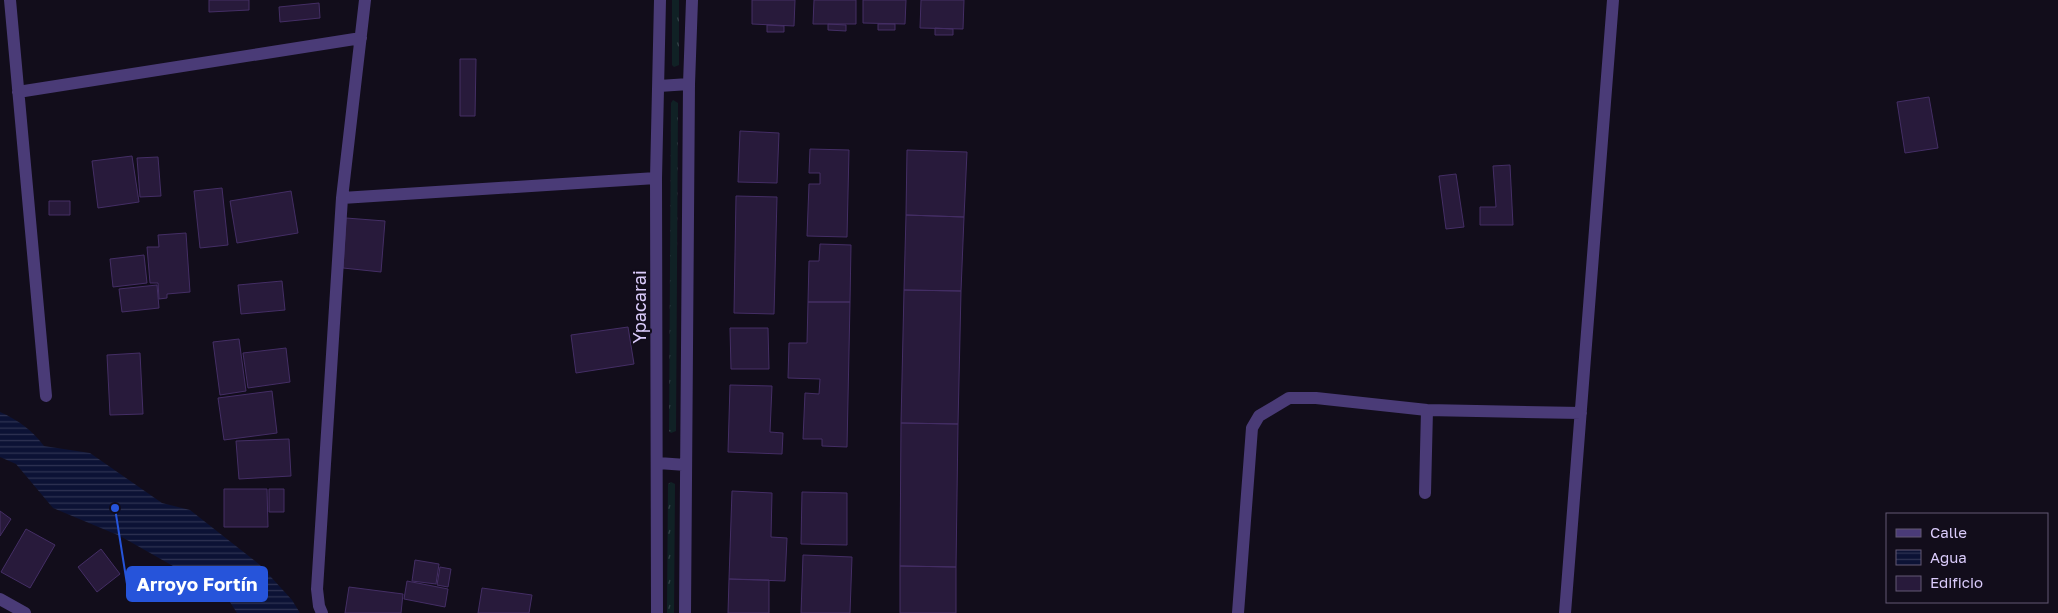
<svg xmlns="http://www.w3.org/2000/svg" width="2058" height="613" font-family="'Golos Text',sans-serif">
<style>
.grass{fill:url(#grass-tufts)}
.water{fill:url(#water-rules)}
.building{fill:#281a3b;stroke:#442e65}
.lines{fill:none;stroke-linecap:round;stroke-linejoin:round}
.minor{stroke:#4a3b77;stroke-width:12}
.labels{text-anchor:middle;stroke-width:4;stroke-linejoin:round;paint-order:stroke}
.street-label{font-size:18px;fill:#dacbfb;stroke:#120d1b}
.leader{fill:none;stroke:#2654da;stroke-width:2}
.callout-dot{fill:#2654da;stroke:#120d1b;stroke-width:2}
.callout{fill:#2654da;stroke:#2654da;stroke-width:2}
.callout-label{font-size:19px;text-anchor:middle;font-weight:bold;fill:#fff}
</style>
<defs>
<pattern id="grass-tufts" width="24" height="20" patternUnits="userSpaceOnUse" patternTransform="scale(1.25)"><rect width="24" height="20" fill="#102125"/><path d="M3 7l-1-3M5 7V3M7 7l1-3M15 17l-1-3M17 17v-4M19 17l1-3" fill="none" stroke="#324046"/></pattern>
<pattern id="water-rules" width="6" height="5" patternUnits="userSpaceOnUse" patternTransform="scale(1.25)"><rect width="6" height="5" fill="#0c1235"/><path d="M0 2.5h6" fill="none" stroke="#2f3353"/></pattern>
</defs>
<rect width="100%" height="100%" fill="#120d1b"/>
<!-- grass -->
<path class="grass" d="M672,0H679V65L674,67L672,65Z
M673,100L678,103L676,431L671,433L669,431L671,103Z
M671,482L675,484L674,613H667L668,484Z"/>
<!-- water -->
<path class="water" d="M0,412C18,420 32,430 44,446L90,453L162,503L190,510L260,565L292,600L300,613H237L226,596L120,536L53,508L16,464L0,457Z"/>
<!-- building -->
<path class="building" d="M209,0H249V10L209,12Z
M752,0H795L794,26L752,24Z
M814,0H856V24H813Z
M863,0H906L905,24L863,23Z
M921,0H964L963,29L920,28Z
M319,3L320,18L280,22L279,7Z
M828,24L846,25V31L828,30Z
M878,24H895V30H878Z
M767,25L784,26V32H767Z
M935,28L953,29V35H935Z
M460,59H476L475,116H460Z
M1929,97L1938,148L1905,153L1897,102Z
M740,131L779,133L777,183L738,182Z
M810,149L849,150L847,237L807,236L809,184H820V173H809Z
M907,150L967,152L964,217L906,215Z
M132,156L139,202L98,208L92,161Z
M158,157L161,196L140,197L137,158Z
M1510,165L1513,225H1480V207H1496L1493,166Z
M1456,174L1464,227L1446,229L1439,176Z
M222,188L228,245L200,248L194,191Z
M291,191L298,233L237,243L230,201Z
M736,196L777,197L774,314L734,313Z
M49,201H70V215H49Z
M906,215L964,217L961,291L904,290Z
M346,218L385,221L381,272L343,268Z
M186,233L190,292L167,294V298L159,299L158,283H150L147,247H159L158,235Z
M820,244L851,245L850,302H808L809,261H819Z
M144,255L147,283L113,287L110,259Z
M282,281L285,310L241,314L238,285Z
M157,285L159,308L122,312L119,289Z
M904,290L961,291L958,424L901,423Z
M808,302H850L847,447L822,446V439H803L805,393L819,394L820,379L788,378L789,343H807Z
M628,327L634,364L576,373L571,335Z
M730,328H768L769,369H731Z
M239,339L246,391L220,395L213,342Z
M286,348L290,382L248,388L243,353Z
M140,353L143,414L110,415L107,355Z
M730,385L772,386L770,432L783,433L782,454L728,452Z
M272,391L277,433L224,440L218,398Z
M901,423L958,424L956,567L900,566Z
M289,439L291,476L239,479L236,441Z
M224,489H267L268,527H224Z
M269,489H284V512H269Z
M732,491L772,493L771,537L787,538L785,581L729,579Z
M802,492L847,493V545L801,544Z
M0,511L11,519L0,536Z
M26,529L55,545L30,588L1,572Z
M101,549L120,574L97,592L78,567Z
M803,555L852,557L850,613H801Z
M415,560L439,564L436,584L412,581Z
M900,566L956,567V613H900Z
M440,567L451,569L448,587L437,585Z
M729,579L769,580V613H728Z
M407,581L448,589L445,607L404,599Z
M349,587L403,594L401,613H345Z
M482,588L532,595L529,613H478Z"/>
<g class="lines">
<!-- minor -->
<path class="minor" d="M10,0L46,396
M659,86L689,84
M18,92L361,38
M342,198L656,178
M658,463L686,465
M1425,493L1427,410
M0,599L25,613
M322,613L319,606L317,589L342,198L365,0
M657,613L656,178L660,0
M685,613L689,84L692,0
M1238,613L1252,428L1259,416L1289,398H1316L1427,410L1581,413
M1565,613L1613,0"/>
</g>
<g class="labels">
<!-- street labels -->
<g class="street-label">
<text transform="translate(640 307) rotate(-90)" y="6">Ypacarai</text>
</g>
</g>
<!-- callouts -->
<path class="leader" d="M115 508L127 584"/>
<circle class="callout-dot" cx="115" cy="508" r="5"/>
<rect class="callout" x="127" y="567" width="140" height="34" rx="5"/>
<g class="callout-label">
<text x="197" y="591">Arroyo Fortín</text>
</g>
<!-- legend -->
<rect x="1886" y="513" width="162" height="90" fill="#120d1b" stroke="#625975"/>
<rect x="1896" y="529" width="25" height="8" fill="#4a3b77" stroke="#625975"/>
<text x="1930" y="538" font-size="15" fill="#dacbfb">Calle</text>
<rect x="1896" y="550" width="25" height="15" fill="url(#water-rules)" stroke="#625975"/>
<text x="1930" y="563" font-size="15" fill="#dacbfb">Agua</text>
<rect x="1896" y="576" width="25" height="15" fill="#281a3b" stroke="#625975"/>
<text x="1930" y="588" font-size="15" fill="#dacbfb">Edificio</text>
</svg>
